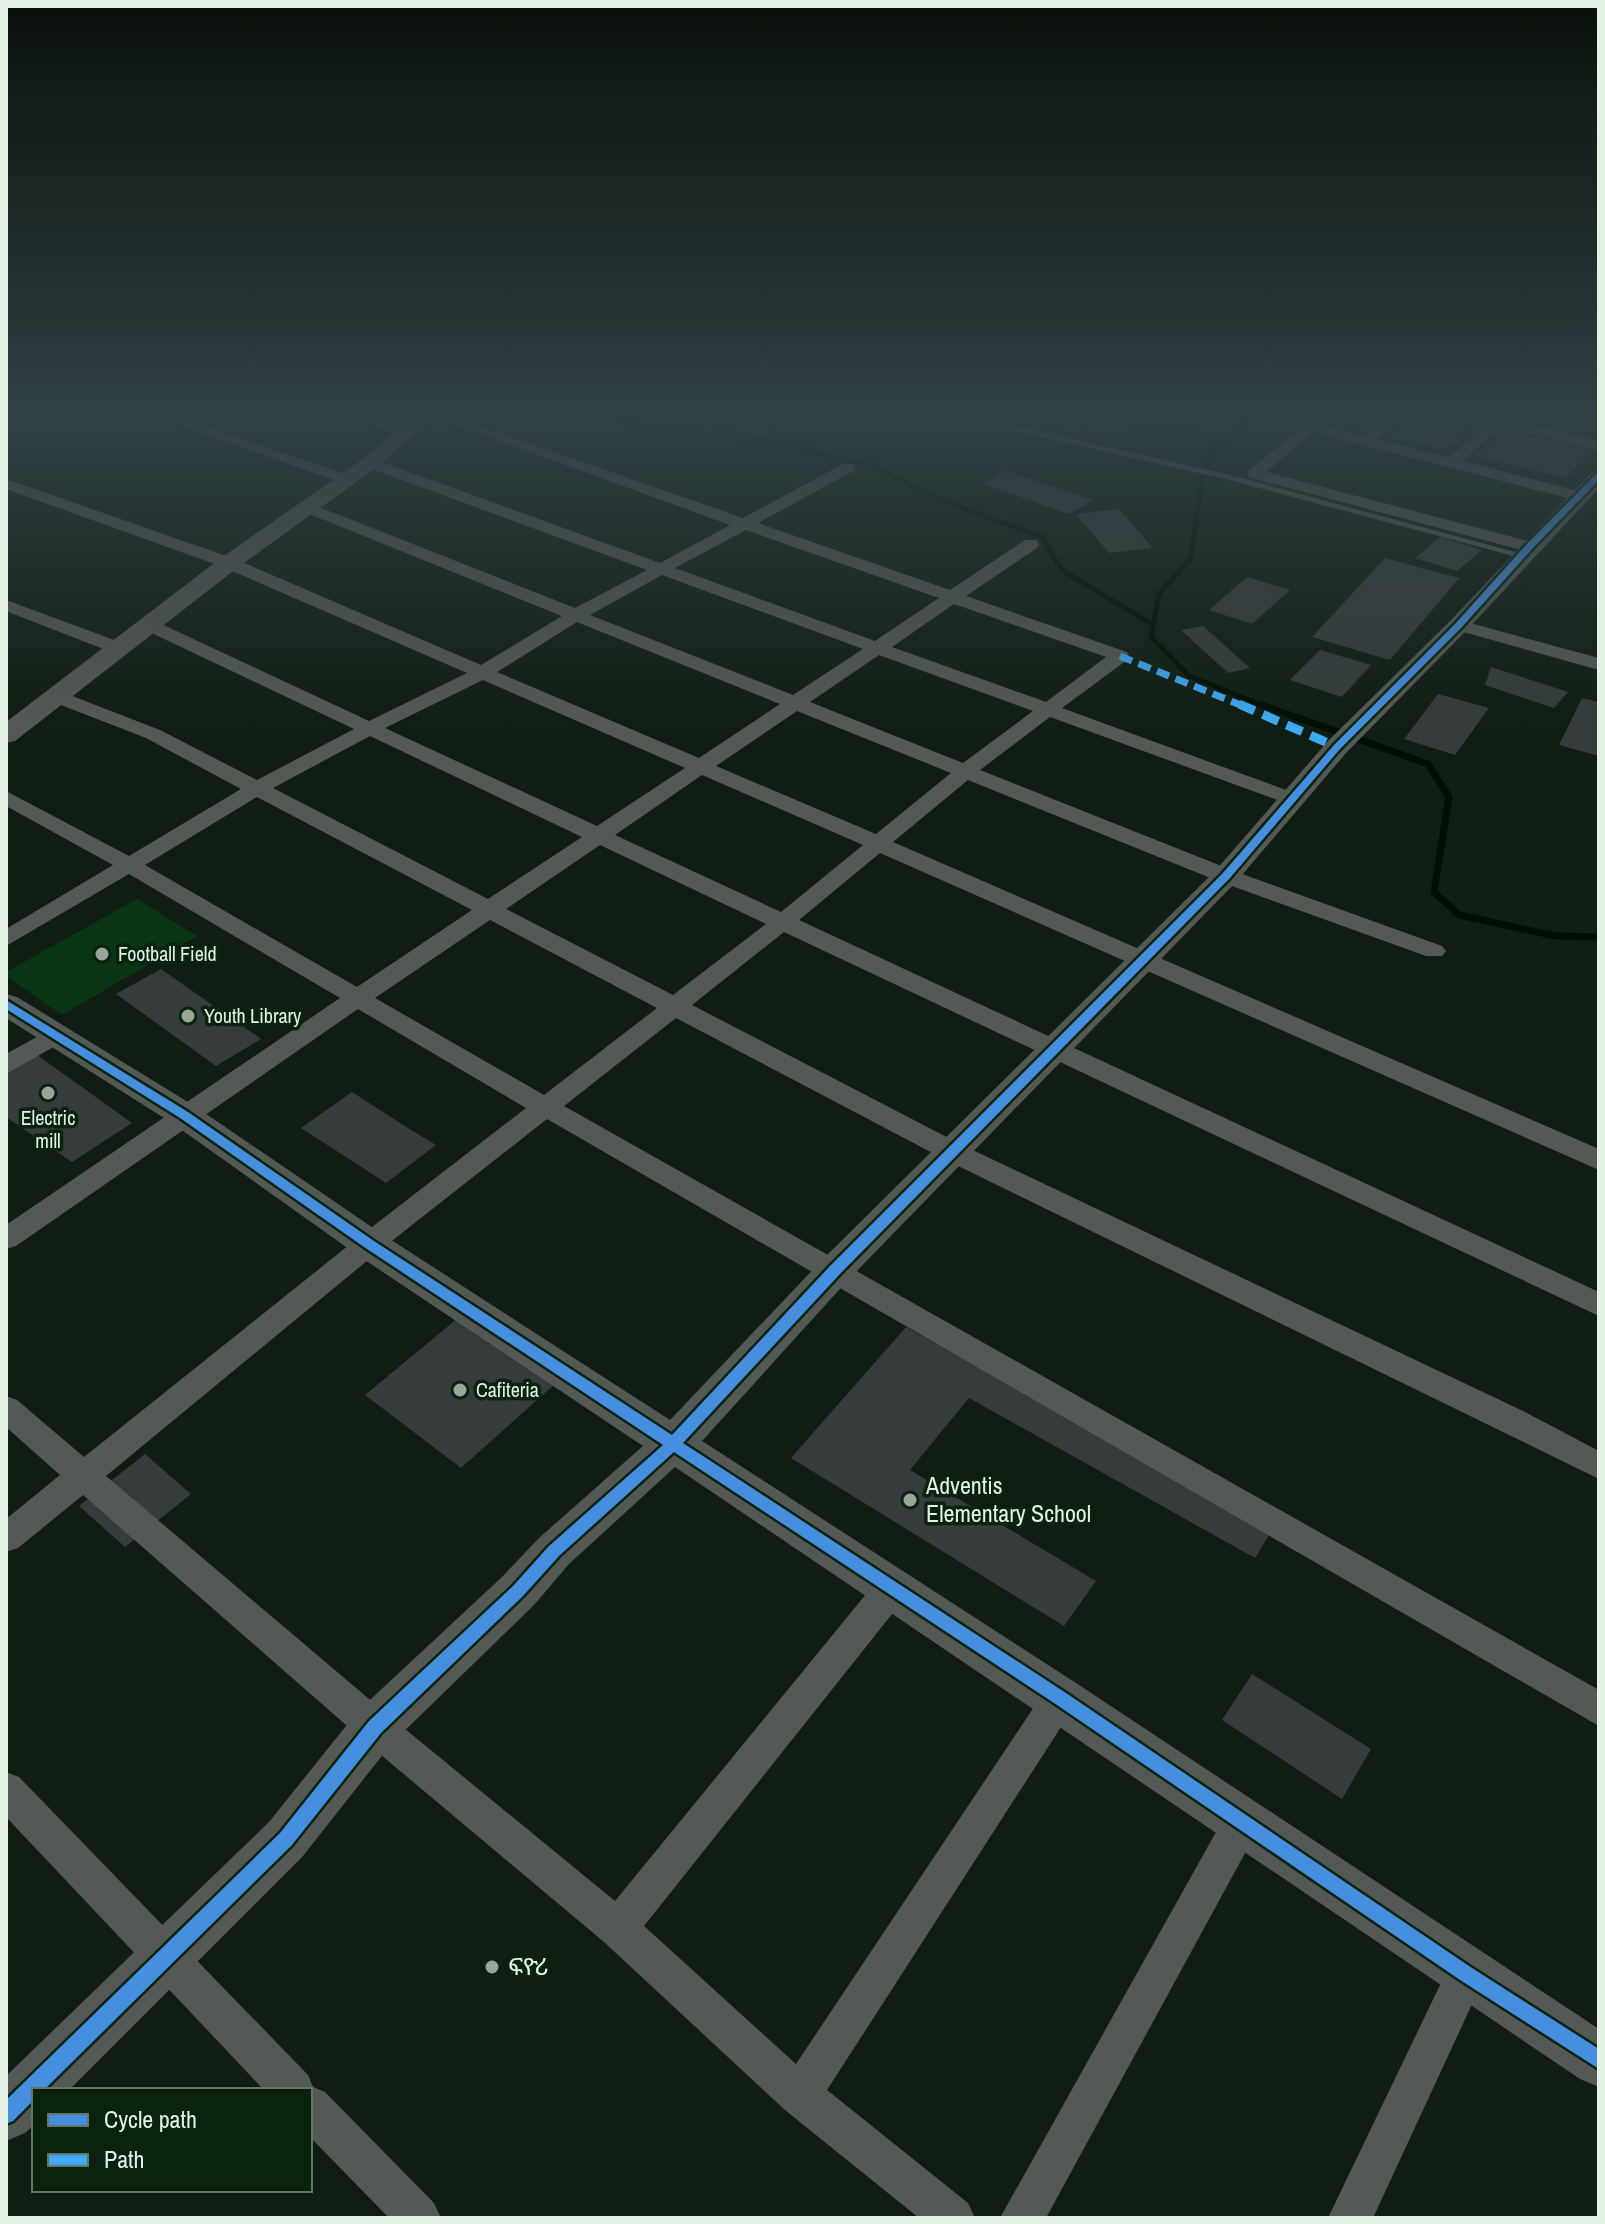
<svg xmlns="http://www.w3.org/2000/svg" width="1605" height="2224" font-family="'Archivo Narrow','Noto Sans Ethiopic',sans-serif">
<style>
.green{fill:#0a3615}
.lines{fill:none;stroke-linecap:round;stroke-linejoin:round}
.stream-far1{stroke:#010e02;stroke-width:5}
.stream{stroke:#010e02;stroke-width:7}
.building{fill:#353c3b}
.service{fill:#555955;fill-rule:evenodd}
.minor{fill:#555955;fill-rule:evenodd}
.tertiary{fill:#555955;fill-rule:evenodd}
.quiet-far1{stroke:#3fa9f5;stroke-width:7;stroke-dasharray:13 7;stroke-linecap:butt}
.quiet{stroke:#3fa9f5;stroke-width:9;stroke-dasharray:17 9;stroke-linecap:butt}
.cycleway-casing{stroke:#0a230f;stroke-width:5}
.cycleway{fill:#468fdf;fill-rule:evenodd}
.poi-dot{fill:#99a79a;stroke:#0a230f;stroke-width:3}
.labels{text-anchor:middle;stroke-width:7;stroke-linejoin:round;paint-order:stroke}
.poi-label{font-size:20px;fill:#e3f2e4;stroke:#0a230f;text-anchor:start}
.near-poi-label{font-size:24px;fill:#e3f2e4;stroke:#0a230f;text-anchor:start}
</style>
<rect width="100%" height="100%" fill="#101d12"/>
<!-- green -->
<path class="green" d="M1139,416H1197L1205,418L1158,452L1107,438Z
M137,899L197,936L62,1015L6,976V972Z"/>
<g class="lines">
<!-- stream-far1 -->
<path class="stream-far1" d="M590,416L669,430L774,442L871,466L951,504L1041,536L1062,570L1153,625
M1255,416L1220,444L1203,469L1191,558L1159,594L1151,637L1189,676L1264,706"/>
<!-- stream -->
<path class="stream" d="M1259,704L1428,764L1449,797L1434,892L1459,915L1555,936L1599,937"/>
</g>
<!-- building -->
<path class="building" d="M776,416L787,418L762,435L686,417Z
M1024,416H1061L1088,422L1075,432L1020,419Z
M1080,416H1117L1103,424Z
M1338,416H1370L1357,427L1333,420Z
M1412,416H1447L1474,422L1446,450L1389,436Z
M1505,429L1593,450L1566,478L1475,456Z
M1007,471L1093,500L1069,514L983,484Z
M1119,509L1153,548L1109,553L1076,514Z
M1440,537L1482,550L1457,571L1415,558Z
M1385,558L1459,578L1390,660L1312,637Z
M1247,577L1290,590L1252,624L1209,610Z
M1203,626L1250,668L1228,673L1181,630Z
M1320,650L1371,665L1342,697L1290,680Z
M1491,667L1568,692L1554,708L1485,685Z
M1438,694L1489,708L1455,755L1404,739Z
M1582,698L1599,702V756L1559,745Z
M161,969L261,1039L216,1066L116,994Z
M33,1052L132,1123L72,1162L6,1117V1069Z
M352,1092L408,1128L436,1145L386,1183L301,1128Z
M458,1318L554,1385L461,1468L365,1395Z
M906,1327L1272,1530L1255,1558L969,1398L910,1470L1096,1581L1064,1626L791,1458Z
M145,1454L191,1494L125,1547L79,1506Z
M1252,1674L1371,1749L1342,1799L1222,1720Z"/>
<g class="lines">
<!-- service -->
<path class="service" d="M1019,427L1234,476L1526,555L1521,558L1229,480L1016,431L1015,429Z"/>
<!-- minor -->
<path class="minor" d="M154,416H175L354,477L356,480L354,483H342Z
M347,416H371L419,431L411,436L349,419Z
M431,416H452L743,518L843,464H855V470L758,523L950,590L1025,540H1037L1039,544L1037,548L966,596L1127,652L1129,656L1127,660L1062,708L1297,794L1301,798L1290,804L1283,802L1050,717L980,770L1234,871L1442,946L1446,951L1442,956H1426L1218,881L968,780L893,842L1599,1149V1170L880,853L799,920L1599,1292V1316L784,932L692,1005L962,1145L1523,1411L1599,1451V1479L944,1159L676,1018L564,1106L1599,1690V1726L547,1119L379,1251L106,1476L388,1715L615,1901L880,1577L892,1573L904,1577L909,1588L904,1599L644,1926L796,2064L1048,1686L1060,1681L1072,1686L1078,1698L1072,1710L827,2090L968,2203L975,2218H919L785,2110L604,1942L362,1739L83,1495L18,1548L6,1552V1519L60,1475L6,1427V1396L17,1400L84,1457L359,1237L526,1108L358,1009L16,1246L6,1249V1225L340,998L129,874L6,946V929L113,865L6,806V791L129,856L241,789L146,738L48,700L45,696L48,692H62L160,730L257,780L354,729L143,629L140,625L143,621H155L369,721L467,673L223,567L6,489V479L235,559L481,665L562,616L302,511L300,508L302,505H314L575,608L647,570L364,466V460H376L660,563L730,525ZM746,530L939,598L875,641L675,568ZM662,575L863,649L793,695L590,615ZM954,604L1106,657L1046,702L892,647ZM577,622L780,704L699,758L497,672ZM879,655L1033,711L963,763L810,702ZM483,680L685,768L597,826L385,728ZM797,711L951,773L876,834L716,766ZM370,736L582,837L488,899L273,788ZM702,775L863,845L781,912L615,835ZM257,797L472,910L357,987L145,865ZM600,845L766,924L673,995L506,909ZM490,920L657,1008L544,1095L375,998Z
M1316,416H1332L1323,425L1364,436L1386,416H1402L1378,440L1449,458L1487,423L1472,416H1497L1599,441V451L1501,426L1463,461L1585,493V499L1579,501L1314,432L1266,472L1535,543L1538,547L1535,551L1529,552L1248,477V471Z
M6,600L125,644L127,648L118,654L111,652L6,611Z
M1459,620L1599,658V670L1453,629L1450,625L1453,621Z
M55,1027L64,1029L67,1035L64,1041L6,1074V1054Z
M6,1772L19,1777L308,2075L313,2087L325,2092L434,2203L441,2218H389L310,2137V2090H264L6,1817Z
M1243,1801L1256,1807L1262,1820L1256,1833L1046,2218H1000L1230,1807Z
M1466,1954L1480,1960L1486,1974L1373,2218H1328L1452,1960Z"/>
<!-- tertiary -->
<path class="tertiary" d="M414,416H436L377,467L237,568L15,741L6,743V722L221,558L363,459Z
M1599,470V488L1467,630L1346,753L1236,882L848,1280L702,1441L1076,1683L1599,2029V2087L1580,2079L675,1467L569,1564L534,1605L392,1743L303,1856L69,2090H34V2125L25,2133L6,2141V2076L269,1822L358,1711L502,1577L539,1538L643,1446L356,1254L172,1123L6,1018V994L17,997L196,1107L382,1234L670,1420L822,1260L1216,870L1328,741L1451,620L1592,472Z"/>
<!-- quiet-far1 -->
<path class="quiet-far1" d="M1120,656L1243,706"/>
<!-- quiet -->
<path class="quiet" d="M1239,704L1337,747"/>
<!-- cycleway casing -->
<g class="cycleway-casing">
<path id="cycleway" d="M1596,474H1599V480L1532,549L1462,627L1340,749L1230,878L840,1274L683,1443L1066,1693L1472,1968L1599,2049V2069L1460,1980L1054,1703L674,1452L559,1556L523,1596L381,1733L292,1845L44,2090H34V2100L13,2121L6,2124V2100L280,1833L369,1721L513,1586L549,1546L663,1445L364,1247L180,1118L6,1009V1000L188,1112L374,1241L672,1435L830,1266L1222,874L1334,745L1456,623L1526,545Z"/>
</g>
<!-- cycleway -->
<use href="#cycleway" class="cycleway"/>
</g>
<!-- sky -->
<linearGradient id="sky" x2="0" y2="1"><stop stop-color="#09100a"/><stop offset="0.57" stop-color="#314044"/><stop offset="1" stop-color="#314044" stop-opacity="0"/></linearGradient>
<rect width="1605" height="727" fill="url(#sky)"/>
<!-- markers -->
<g class="poi-dot">
<circle cx="102" cy="954" r="8"/>
<circle cx="188" cy="1016" r="8"/>
<circle cx="48" cy="1093" r="8"/>
<circle cx="460" cy="1390" r="8"/>
<circle cx="910" cy="1500" r="8"/>
<circle cx="492" cy="1967" r="8"/>
</g>
<g class="labels">
<!-- poi labels -->
<g class="poi-label">
<text x="118" y="961">Football Field</text>
<text x="204" y="1023">Youth Library</text>
<text x="48" y="1125" text-anchor="middle">Electric<tspan x="48" dy="23">mill</tspan></text>
<text x="476" y="1397">Cafiteria</text>
</g>
<!-- near-poi labels -->
<g class="near-poi-label">
<text x="926" y="1494">Adventis<tspan x="926" dy="28">Elementary School</tspan></text>
<text x="508" y="1975">ፍዮሪ</text>
</g>
</g>
<!-- border -->
<rect width="1605" height="2224" fill="none" stroke="#e3f2e4" stroke-width="16"/>
<!-- legend -->
<rect x="32" y="2088" width="280" height="104" fill="#0a230f" stroke="#617664" stroke-width="2"/>
<rect x="48" y="2114" width="40" height="12" fill="#468fdf" stroke="#617664" stroke-width="2"/>
<text x="104" y="2128" font-size="24" fill="#e3f2e4">Cycle path</text>
<rect x="48" y="2154" width="40" height="12" fill="#3fa9f5" stroke="#617664" stroke-width="2"/>
<text x="104" y="2168" font-size="24" fill="#e3f2e4">Path</text>
</svg>
